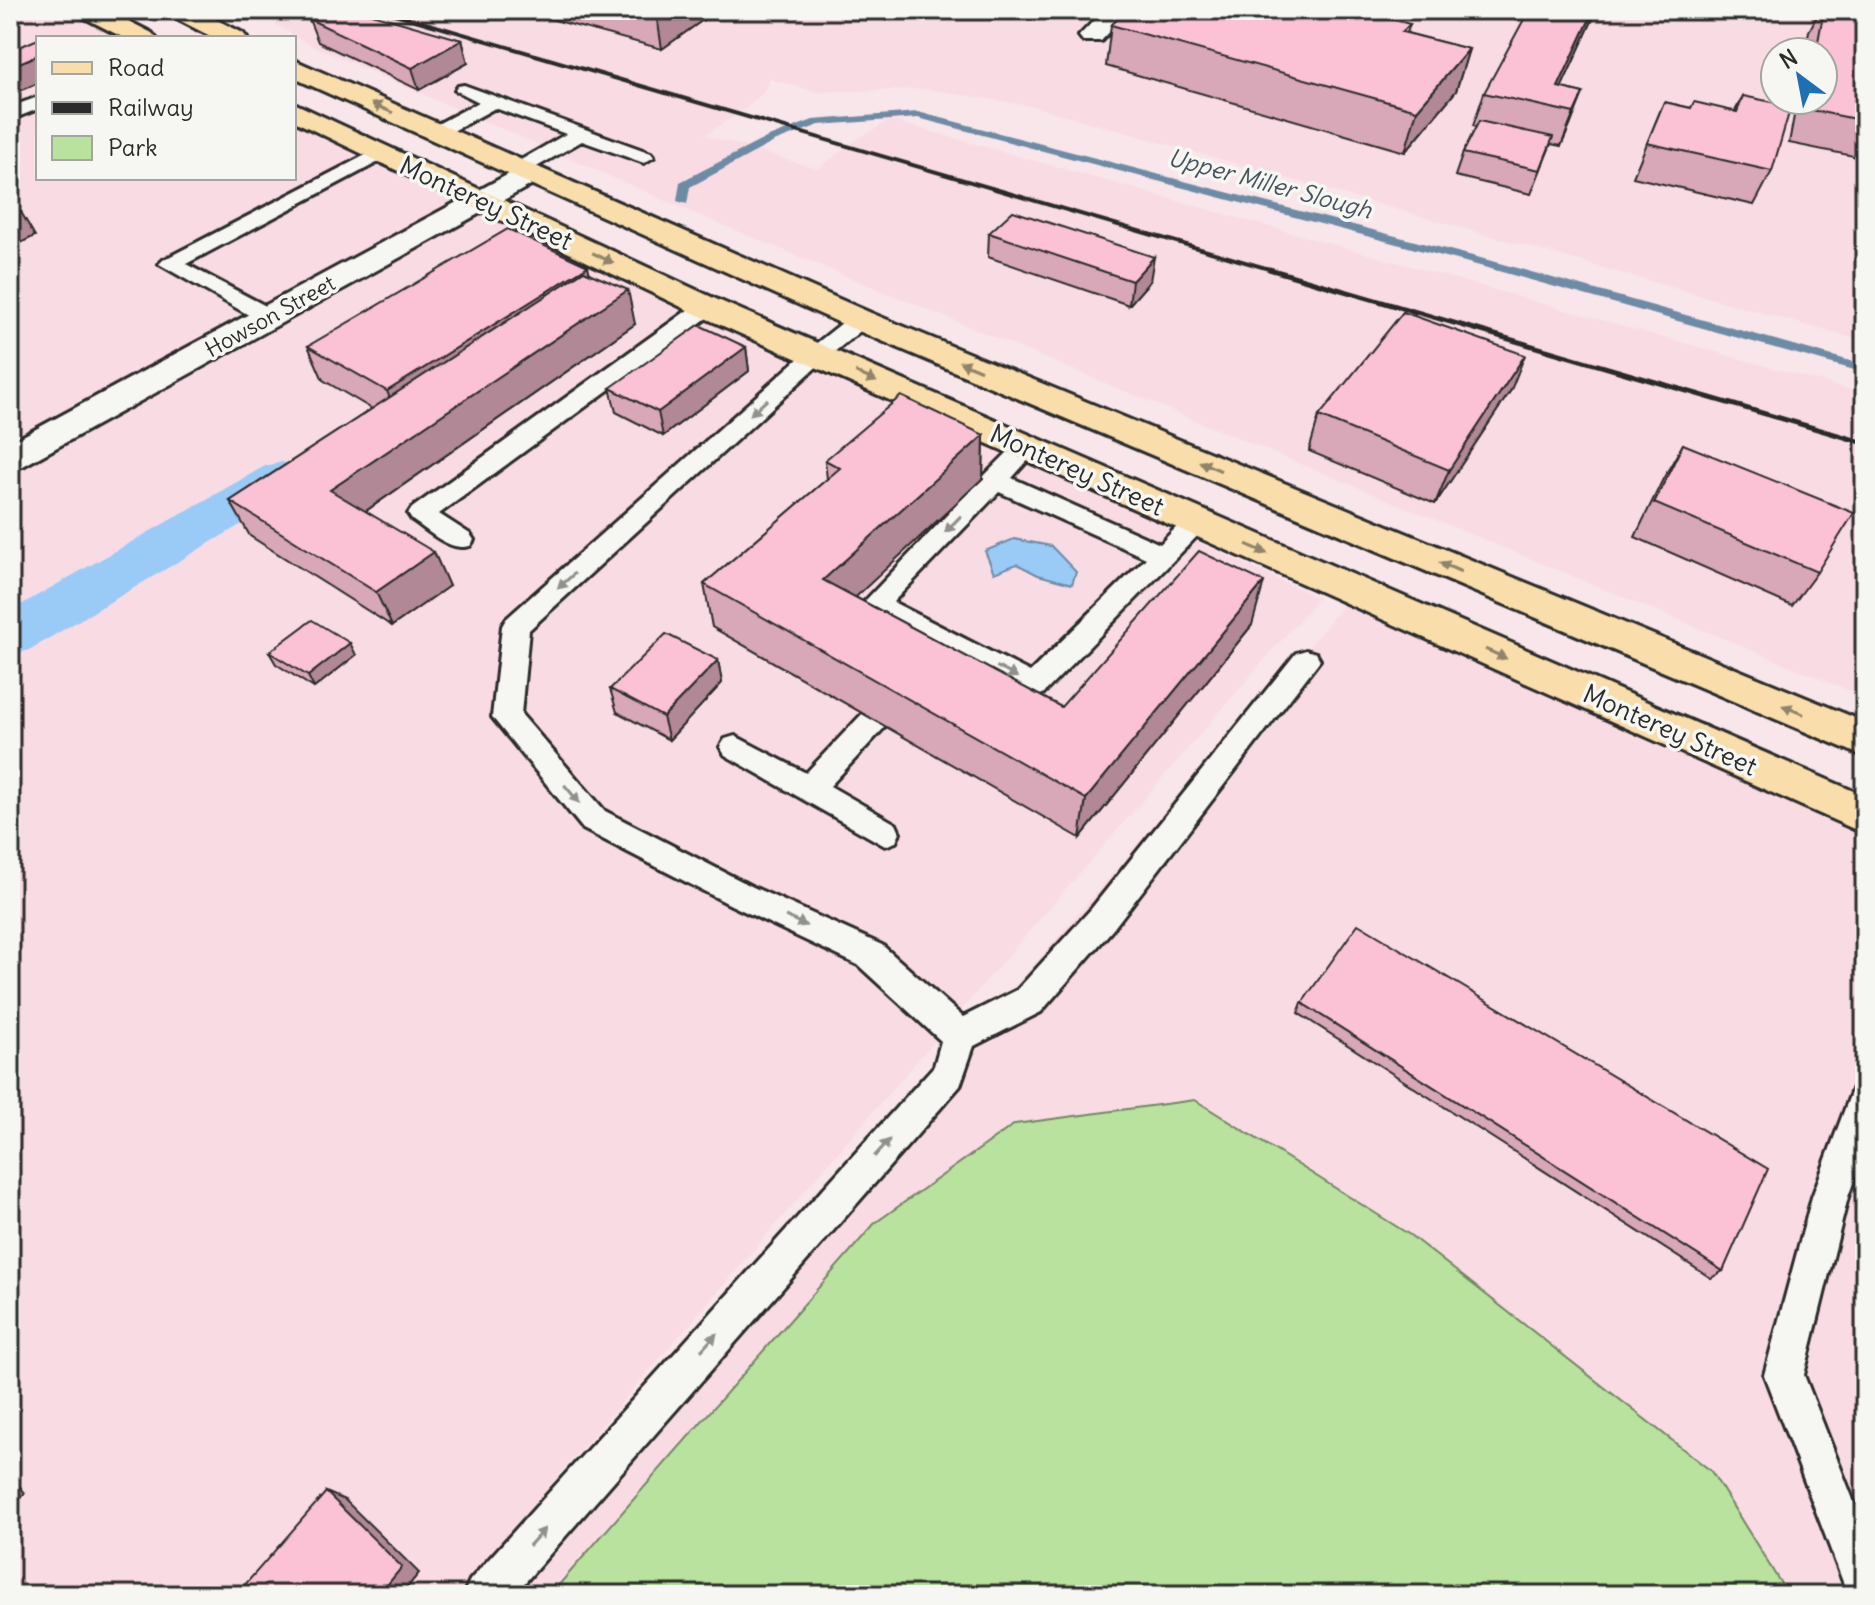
<svg xmlns="http://www.w3.org/2000/svg" width="1875" height="1605" font-family="Delius,sans-serif">
<style>
.built{fill:#f9dbe4;fill-rule:evenodd}
.green{fill:#b9e29e;stroke:#728664;stroke-width:2}
.water{fill:#9acbf7;stroke:#6e8ba5;stroke-width:2}
.lines{fill:none;stroke-linecap:round;stroke-linejoin:round}
.stream{fill:#6e8ba5;fill-rule:evenodd}
.canal{fill:#9acbf7;fill-rule:evenodd}
.service-casing{stroke:#2b2b2b;stroke-width:6}
.minor-casing{stroke:#2b2b2b;stroke-width:6}
.primary-casing{stroke:#2b2b2b;stroke-width:6}
.service{fill:#f6f6f2;fill-rule:evenodd}
.minor{fill:#f6f6f2;fill-rule:evenodd}
.primary{fill:#f9deab;fill-rule:evenodd}
.rail-far1{stroke:#2b2b2b;stroke-width:4}
.rail{stroke:#2b2b2b;stroke-width:5}
.wall{fill:#d8a7b8;stroke:#2b2b2b;stroke-width:2}
.shaded-wall{fill:#b08896;stroke:#2b2b2b;stroke-width:2}
.building{fill:#fbc2d6;stroke:#2b2b2b;stroke-width:2}
.oneway{fill:#92846b}
.oneway2{fill:#90908e}
.labels{text-anchor:middle;stroke-width:7;stroke-linejoin:round;paint-order:stroke}
.far-street-label{font-size:22px;fill:#2b2b2b;stroke:#f6f6f2}
.far-water-label{font-size:24px;font-style:italic;fill:#47535e;stroke:#f6f6f2}
.street-label{font-size:26px;fill:#2b2b2b;stroke:#f6f6f2}
</style>
<rect width="100%" height="100%" fill="#f8e6ea"/>
<filter id="ink" filterUnits="userSpaceOnUse"><feTurbulence type="fractalNoise" baseFrequency=".0125" numOctaves="2"/><feDisplacementMap in="SourceGraphic" scale="16" xChannelSelector="R" yChannelSelector="G"/><feConvolveMatrix kernelMatrix="1 2 1 2 8 2 1 2 1" color-interpolation-filters="sRGB"/></filter>
<g filter="url(#ink)">
<!-- built -->
<path class="built" d="M10,10H58L120,38H38V178H294V119L1318,598L455,1595H10Z
M252,10H1865V342L1032,106L925,89L818,92L770,79L763,93L746,108L705,135L818,169L856,140L890,120L1865,394V697L696,214L306,43ZM1775,52H1823V100H1775Z
M1351,597L1865,832V1595H491Z"/>
<!-- green -->
<path class="green" d="M1195,1100L1410,1235L1711,1471L1788,1595H550L875,1223L1015,1124Z"/>
<!-- water -->
<path class="water" d="M1014,539L1051,546L1076,572L1072,584L1038,575L1017,564L994,573L985,551Z"/>
<g class="lines">
<!-- stream -->
<path class="stream" d="M918,112L1488,260L1865,365V373L1480,266L918,118L819,125L774,142L690,187L687,204L677,201L680,182L766,138L813,120Z"/>
<!-- canal -->
<path class="canal" d="M282,462L299,466L307,478L299,490L29,650L10,656V611L265,466Z"/>
<!-- service casing -->
<g class="service-casing">
<path id="service" d="M464,85L651,153L654,157L644,163L582,141L526,173H512L509,169L512,165L566,134L495,108L444,136H430L428,132L430,128L479,102L455,90L458,86Z
M38,97V109L10,120V107Z
M381,147L388,149L391,153L388,157L186,264L277,312L280,317L277,322H261L159,264L163,260Z
M707,300L715,302L718,307L715,312L439,514L470,534L474,540L470,546C450,552 429,531 412,520L408,514L412,508L699,302Z
M860,313L868,315L871,320L868,325L824,360L529,630L521,714L605,811L753,887L882,945L963,1017L1017,990L1091,909L1296,653L1306,650L1316,653L1320,660L1113,929L1041,1012L974,1046L960,1086L514,1595H463L470,1580L934,1066L941,1041L858,965L731,905L583,829L492,717L502,626L506,619L808,350L852,315Z
M1027,440L1036,442L1039,448L1012,478L1160,544C1174,531 1186,511 1206,517L1210,523L1043,694L1033,697L866,611L862,604L986,474L1018,442ZM999,492L1146,558L1030,672L893,602Z
M874,709L884,712L888,720L884,728L830,786L896,824L900,833L896,842L885,846L725,755L720,747L725,739L735,736L806,773L864,712Z
M1865,1083V1149L1848,1197L1804,1375L1865,1530V1595H1848L1764,1375L1812,1197L1853,1087Z"/>
</g>
<!-- minor casing -->
<g class="minor-casing">
<path id="minor" d="M1104,10H1130L1101,41H1083L1079,36Z
M530,165L540,168L544,174L540,180L23,466L10,470V443L520,168Z"/>
</g>
<!-- primary casing -->
<g class="primary-casing">
<path id="primary" d="M76,10H107L152,33L156,38H124L79,15Z
M166,10H197L243,33L247,38H214L169,15Z
M294,60L871,313L1865,722V757L849,327L294,78Z
M294,103L718,300L1865,796V834L696,314L294,121Z"/>
</g>
<!-- service -->
<use href="#service" class="service"/>
<!-- minor -->
<use href="#minor" class="minor"/>
<!-- primary -->
<use href="#primary" class="primary"/>
<!-- rail-far1 -->
<path class="rail-far1" d="M381,10L1276,271"/>
<!-- rail -->
<path class="rail" d="M1269,269L1865,443"/>
</g>
<!-- wall -->
<path class="wall" d="M517,10H717L662,49Z
M1597,10L1561,88L1583,93L1561,146L1551,144L1531,194L1455,176L1463,153L1476,127L1473,126L1484,93Z
M1820,10H1865V146L1858,157L1789,143L1797,100H1823V52H1805L1809,31Z
M309,19L462,40L468,63L419,90L318,42Z
M1410,24L1407,33L1469,49L1456,91L1405,152L1106,66L1111,25Z
M1743,96L1772,171L1754,205L1633,177L1664,102L1691,108L1735,111Z
M989,233L1150,281L1129,305L988,257Z
M590,274L635,324L366,511L449,586L392,626L250,536L230,501L372,409L323,380L308,346Z
M746,347L749,371L663,436L616,412L610,388Z
M1511,390L1435,504L1309,451L1319,416Z
M984,435L983,478L855,597L1061,707L1252,625L1080,838L712,627L704,584L827,479L825,460Z
M1683,444L1817,572L1792,606L1635,537L1663,479Z
M269,652L356,655L314,688L276,664Z
M718,660L722,683L669,740L617,712L610,689Z
M1302,1003L1723,1271L1711,1278L1298,1013Z"/>
<!-- shaded-wall -->
<path class="shaded-wall" d="M656,10H717L662,49Z
M1594,10H1597L1552,108L1558,87Z
M10,31H11L27,60L38,55V83L10,95Z
M462,40L468,63L419,90L412,68Z
M1469,49L1456,91L1405,152L1417,110Z
M1583,93L1570,126L1561,146L1574,113Z
M21,212L35,236L10,248V217Z
M1154,257L1150,281L1129,305L1132,281Z
M588,266L596,300L401,426L387,391Z
M628,290L635,324L347,524L330,490Z
M746,347L749,371L663,436L658,412Z
M1525,355L1511,390L1435,504L1449,470Z
M984,435L983,478L828,623L823,580Z
M434,552L449,586L392,626L376,592Z
M1264,582L1252,625L1080,838L1086,799Z
M350,643L356,655L314,688L308,676Z
M718,660L722,683L669,740L663,717Z
M10,1474L25,1493L10,1507Z
M326,1492L345,1500L419,1573L401,1595H379Z"/>
<!-- building -->
<path class="building" d="M328,10H358L462,40L412,68L309,19Z
M1128,10H1355L1410,24L1402,32L1469,49L1417,110L1111,25Z
M1529,10H1594L1558,87L1583,93L1574,113L1484,93Z
M1824,10H1865V121L1806,109L1808,100H1823V52H1816Z
M38,39V55L10,67V51Z
M1743,96L1791,106L1772,171L1647,143L1664,102L1691,108L1694,102L1737,112Z
M1479,121L1553,137L1540,170L1463,153Z
M10,206L21,212L10,217Z
M1013,211L1154,257L1132,281L989,233Z
M508,229L588,266L387,391L308,346Z
M584,271L628,290L330,490L434,552L376,592L230,501Z
M1403,312L1525,355L1449,470L1319,416Z
M699,325L746,347L658,412L610,388Z
M901,396L984,435L823,580L1061,707L1199,551L1264,582L1086,799L704,584L840,468L825,460Z
M1683,444L1854,513L1817,572L1654,503Z
M312,620L350,643L308,676L269,652Z
M666,634L718,660L663,717L610,689Z
M1358,924L1768,1169L1723,1271L1302,1003Z
M326,1492L402,1567L379,1595H236Z"/>
<!-- one-way arrows -->
<defs><path id="oneway-solid" d="M-6-.8H1V-3.2L6.5 0L1 3.2V.8H-6Z" transform="scale(2)"/></defs>
<g class="oneway">
<use href="#oneway-solid" transform="translate(382 108) rotate(-156)"/>
<use href="#oneway-solid" transform="translate(603 258) rotate(26)"/>
<use href="#oneway-solid" transform="translate(970 366) rotate(-157)"/>
<use href="#oneway-solid" transform="translate(866 377) rotate(24)"/>
<use href="#oneway-solid" transform="translate(1210 466) rotate(-157)"/>
<use href="#oneway-solid" transform="translate(1257 549) rotate(24)"/>
<use href="#oneway-solid" transform="translate(1450 567) rotate(-157)"/>
<use href="#oneway-solid" transform="translate(1496 654) rotate(24)"/>
<use href="#oneway-solid" transform="translate(1793 710) rotate(-157)"/>
</g>
<g class="oneway2">
<use href="#oneway-solid" transform="translate(759 407) rotate(138)"/>
<use href="#oneway-solid" transform="translate(953 524) rotate(134)"/>
<use href="#oneway-solid" transform="translate(566 581) rotate(138)"/>
<use href="#oneway-solid" transform="translate(1007 672) rotate(28)"/>
<use href="#oneway-solid" transform="translate(572 794) rotate(50)"/>
<use href="#oneway-solid" transform="translate(796 921) rotate(25)"/>
<use href="#oneway-solid" transform="translate(882 1148) rotate(-48)"/>
<use href="#oneway-solid" transform="translate(709 1342) rotate(-48)"/>
<use href="#oneway-solid" transform="translate(537 1537) rotate(-48)"/>
</g>
</g>
<g class="labels">
<!-- far-street labels -->
<g class="far-street-label">
<text transform="translate(270 316) rotate(-29)" y="8">Howson Street</text>
</g>
<!-- far-water labels -->
<g class="far-water-label">
<text transform="translate(1270 184) rotate(15)" y="8">Upper Miller Slough</text>
</g>
<!-- street labels -->
<g class="street-label">
<text transform="translate(486 203) rotate(25)" y="9">Monterey Street</text>
<text transform="translate(1077 470) rotate(24)" y="9">Monterey Street</text>
<text transform="translate(1670 730) rotate(24)" y="9">Monterey Street</text>
</g>
</g>
<!-- margin -->
<rect width="1875" height="1605" fill="none" stroke="#f6f6f2" stroke-width="40"/>
<rect x="20" y="20" width="1835" height="1565" fill="none" stroke="#2b2b2b" stroke-width="3" filter="url(#ink)"/>
<!-- legend -->
<rect x="36" y="36" width="260" height="144" fill="#f6f6f2" stroke="#a5a5a2" stroke-width="2"/>
<rect x="52" y="62" width="40" height="12" fill="#f9deab" stroke="#a5a5a2" stroke-width="2"/>
<text x="108" y="76" font-size="24" fill="#2b2b2b">Road</text>
<rect x="52" y="102" width="40" height="12" fill="#2b2b2b" stroke="#a5a5a2" stroke-width="2"/>
<text x="108" y="116" font-size="24" fill="#2b2b2b">Railway</text>
<rect x="52" y="136" width="40" height="24" fill="#b9e29e" stroke="#a5a5a2" stroke-width="2"/>
<text x="108" y="156" font-size="24" fill="#2b2b2b">Park</text>
<!-- north arrow -->
<g transform="translate(1799 76) rotate(328)"><circle r="38" fill="#f6f6f2" stroke="#a5a5a2" stroke-width="2"/>
<path d="M0-6L14 30L0 20L-14 30Z" fill="#1f6fb2"/>
<text y="-12" font-size="22" font-weight="bold" text-anchor="middle" fill="#2b2b2b">N</text>
</g>
</svg>
